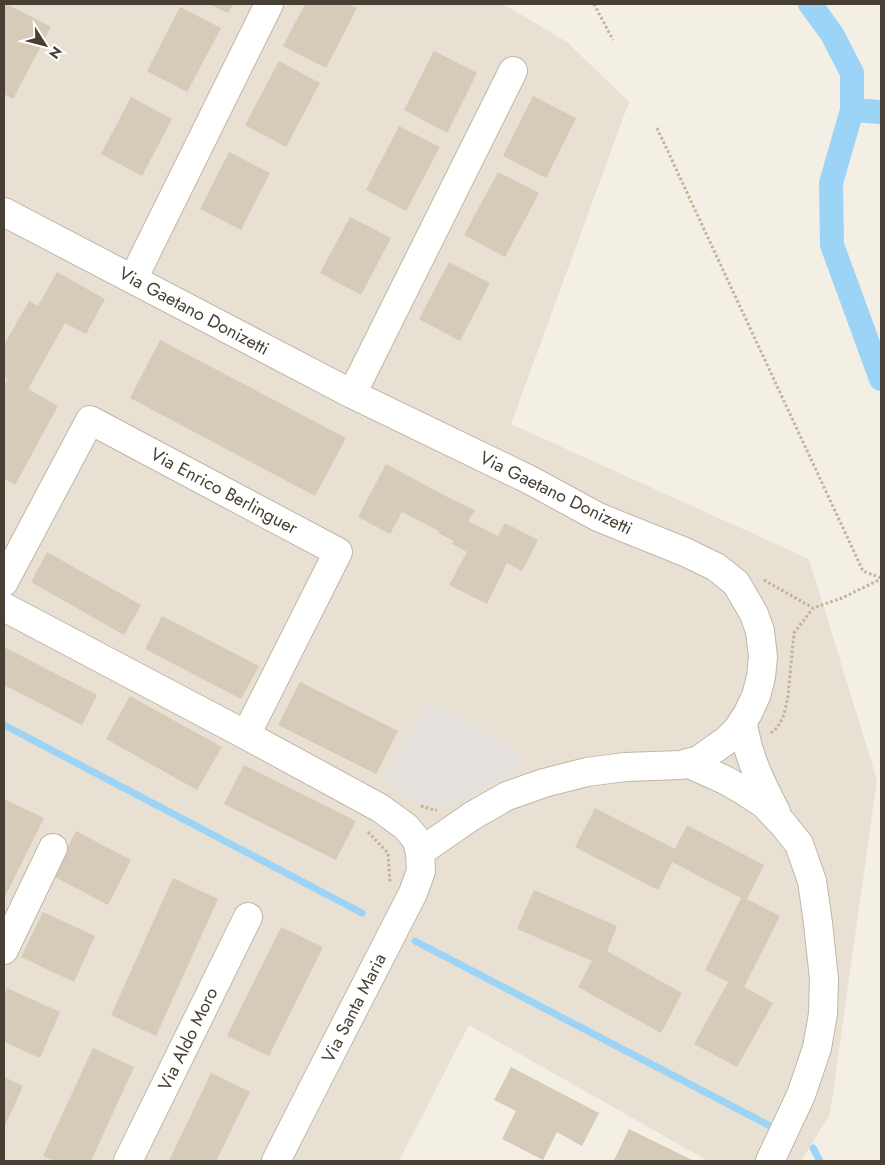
<svg xmlns="http://www.w3.org/2000/svg" width="885" height="1165" font-family="Jost,sans-serif">
<style>
.residential{fill:#e8e0d2}
.parking{fill:#e4e1dd}
.lines{fill:none;stroke-linecap:round;stroke-linejoin:round}
.stream{stroke:#9bd4f6;stroke-width:7}
.canal{stroke:#9bd4f6;stroke-width:24}
.building{fill:#d6cab9}
.minor-casing{stroke:#c0b6a6;stroke-width:30}
.path{stroke:#c3b296;stroke-width:3;stroke-dasharray:2.5 2.5;stroke-linecap:butt}
.minor{stroke:#fff;stroke-width:28}
.labels{text-anchor:middle;stroke-width:4;stroke-linejoin:round;paint-order:stroke}
.street-label{font-size:18px;fill:#473f34;stroke:#fff}
</style>
<rect width="100%" height="100%" fill="#f4efe4"/>
<!-- residential -->
<path class="residential" d="M4,4H503L567,42L629,102L511,424L809,559L877,780L830,1114L801,1161H708L469,1025L399,1161H4Z"/>
<!-- parking -->
<path class="parking" d="M429,701L523,755L514,771L460,801L435,807L414,802L383,781Z"/>
<g class="lines">
<!-- stream -->
<path class="stream" d="M4,725L362,913
M415,941L774,1128
M813,1148L820,1161"/>
<!-- canal -->
<path class="canal" d="M810,4L832,34L852,73V110L831,183L832,245L881,379
M852,110L881,112"/>
</g>
<!-- building -->
<path class="building" d="M4,4H7L51,27L13,99L4,94Z
M209,4H233L228,13Z
M305,4H348L357,8L326,68L283,46Z
M180,7L221,28L187,92L147,71Z
M434,51L477,73L447,133L404,110Z
M279,61L320,83L286,147L245,125Z
M533,96L576,118L546,178L503,156Z
M131,97L172,119L142,176L101,154Z
M399,126L440,147L406,211L366,190Z
M229,152L270,173L241,230L200,209Z
M498,172L539,193L505,257L464,235Z
M350,217L391,238L361,295L320,273Z
M449,262L490,283L460,341L419,319Z
M57,272L105,299L86,334L65,323L28,389L58,406L15,485L4,479V387L8,379L4,377V345L29,301L38,306Z
M160,340L346,438L315,496L130,398Z
M386,464L453,500L475,510L468,521L498,536L505,523L538,540L522,571L507,563L487,604L449,585L467,552L452,544L454,541L438,533L439,531L402,512L390,534L358,517Z
M47,552L141,605L124,635L31,582Z
M162,616L259,666L241,699L145,649Z
M6,648L97,695L82,725L4,685V651Z
M300,682L398,731L376,774L278,725Z
M130,696L222,747L197,790L106,739Z
M244,765L356,821L336,860L224,804Z
M4,799L44,818L4,899Z
M595,808L675,849L687,825L764,865L747,899L780,916L744,987L773,1003L737,1067L694,1044L728,982L705,970L741,898L672,862L658,890L575,847Z
M76,831L131,860L108,905L53,876Z
M173,878L218,899L156,1036L111,1015Z
M534,890L617,926L607,951L682,993L661,1033L578,987L592,961L517,929Z
M43,912L95,936L74,982L21,957Z
M281,927L323,947L269,1056L227,1036Z
M7,988L60,1012L40,1058L4,1042V996Z
M93,1048L134,1067L91,1161H54L43,1156Z
M511,1067L599,1113L582,1146L557,1132L543,1160L502,1139L516,1111L494,1100Z
M211,1073L250,1092L216,1161H169Z
M4,1077L23,1086L4,1128Z
M629,1129L694,1161H617L614,1160Z"/>
<g class="lines">
<!-- minor casing -->
<g class="minor-casing">
<path id="minor" d="M4,212L352,394L530,480L598,517L685,552L716,567L736,583L754,614L760,631L763,657L761,677L756,696L748,713L737,730L727,740L699,760L681,765L625,767L587,772L544,783L507,796L472,816L420,852
M133,279L269,4
M352,394L513,71
M4,582L90,420L338,552L246,735
M4,607L246,735L380,808L406,827L416,839L420,852L421,871L413,893L314,1086L276,1161
M743,721C746,753 761,783 776,812
M687,763L725,780L741,789L764,804L783,824L799,844L812,881L818,923L824,979L823,1014L817,1048L801,1095L770,1161
M4,950L53,848
M128,1161L248,917"/>
</g>
<!-- path -->
<path class="path" d="M594,4L613,40
M657,128L863,571L881,578
M764,580L813,608
M771,733L777,728L784,715L788,696L794,633L813,608L842,598L881,579
M421,806L434,810H437
M368,832L388,853L390,882"/>
<!-- minor -->
<use href="#minor" class="minor"/>
</g>
<g class="labels">
<!-- street labels -->
<g class="street-label">
<text transform="translate(194 311) rotate(28)" y="6">Via Gaetano Donizetti</text>
<text transform="translate(224 491) rotate(28)" y="6">Via Enrico Berlinguer</text>
<text transform="translate(556 493) rotate(26)" y="6">Via Gaetano Donizetti</text>
<text transform="translate(354 1008) rotate(-63)" y="6">Via Santa Maria</text>
<text transform="translate(188 1039) rotate(-64)" y="6">Via Aldo Moro</text>
</g>
</g>
<!-- border -->
<rect width="885" height="1165" fill="none" stroke="#473f34" stroke-width="10"/>
<!-- north arrow -->
<g transform="translate(45 45) rotate(126)" stroke="#ffffff" stroke-width="4" paint-order="stroke">
<path d="M0-4L9 19L0 12L-9 19Z" fill="#473f34"/>
<text y="-8" font-size="14" font-weight="bold" text-anchor="middle" fill="#473f34">N</text>
</g>
</svg>
